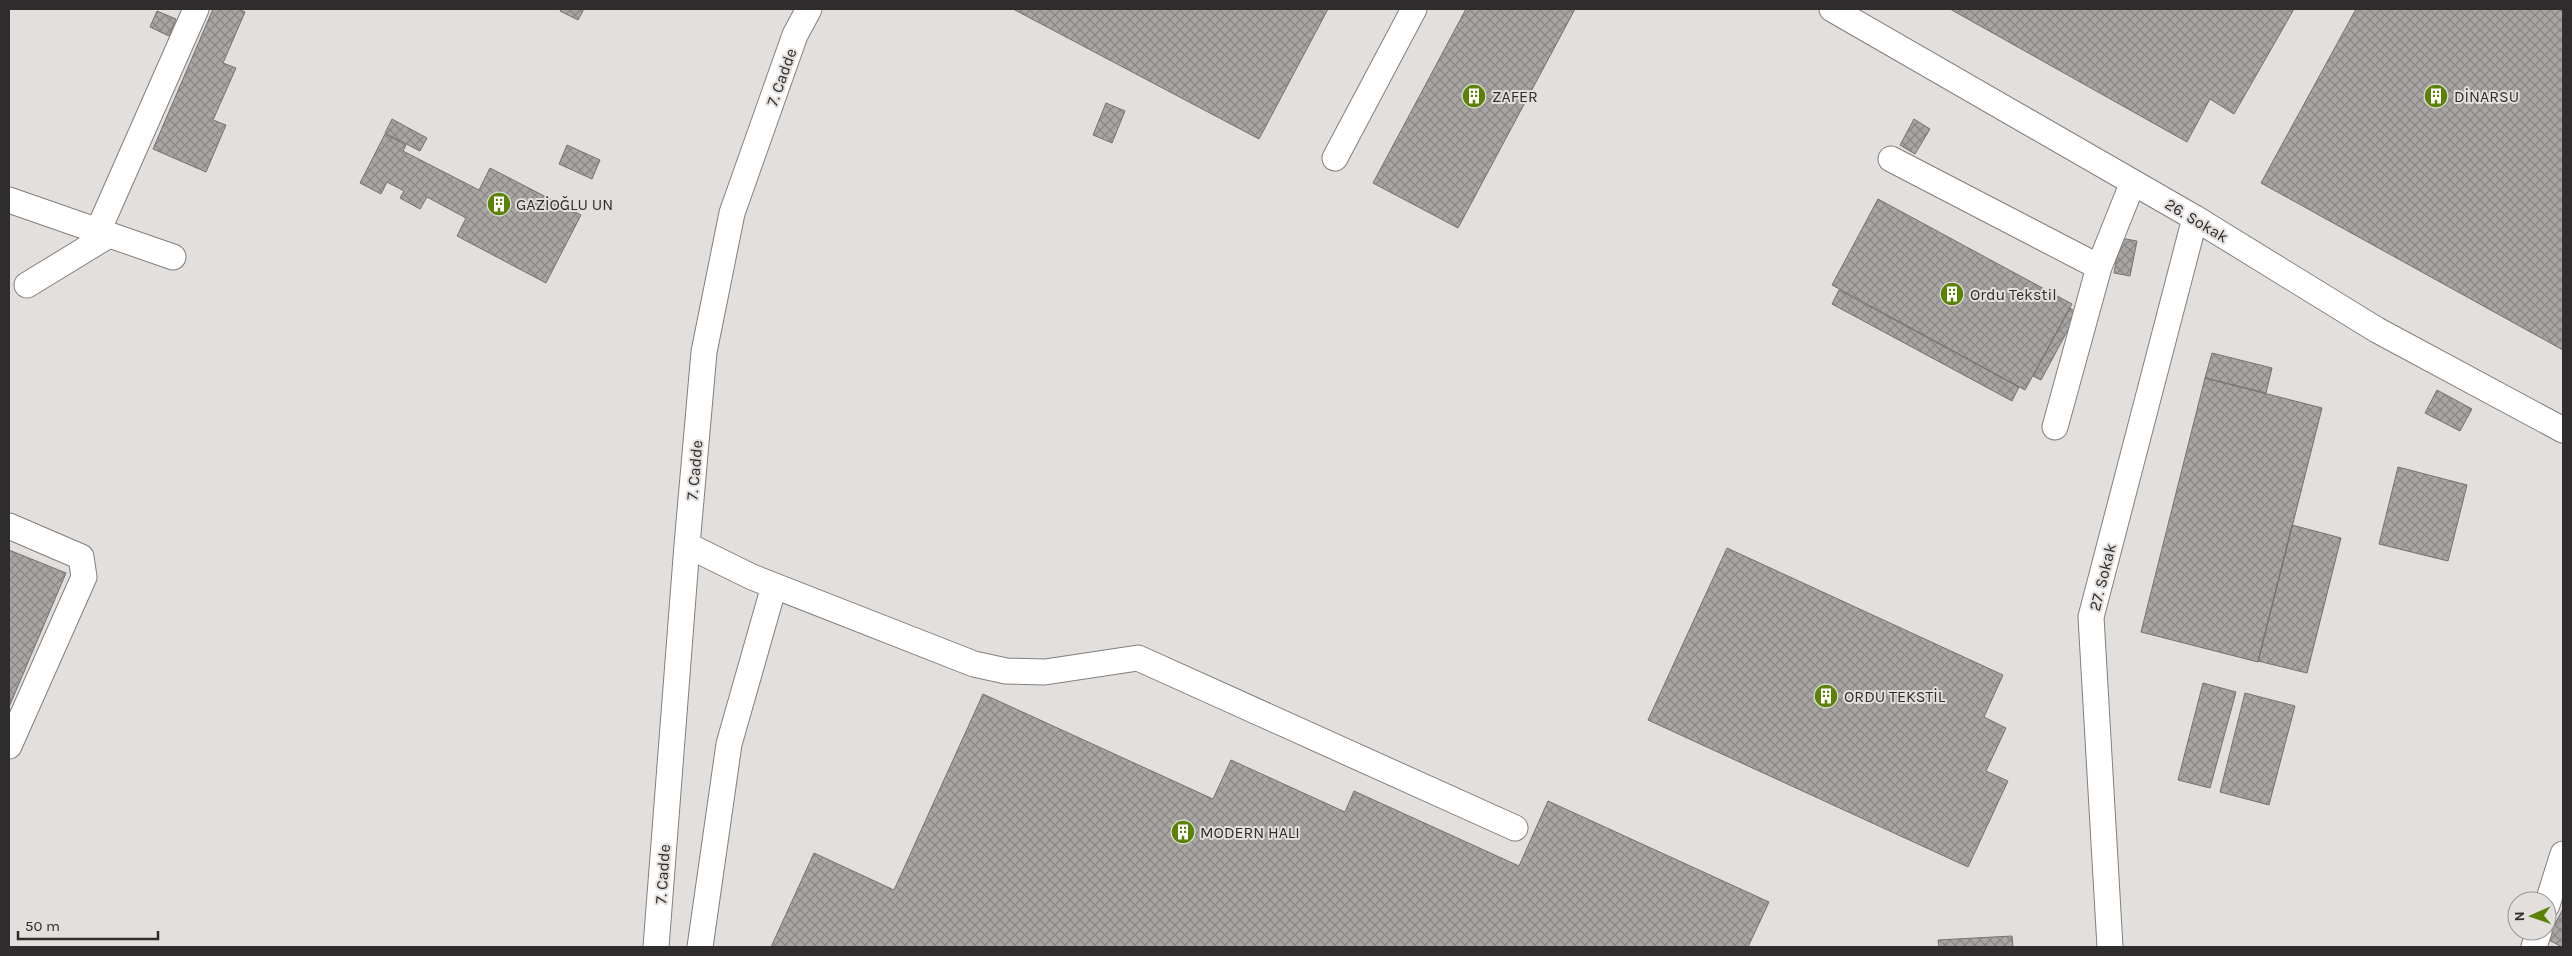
<svg xmlns="http://www.w3.org/2000/svg" width="2572" height="956" font-family="Karla,sans-serif">
<style>
.building{fill:url(#building-cross-hatch);stroke:#757270}
.lines{fill:none;stroke-linecap:round;stroke-linejoin:round}
.minor-casing{stroke:#827f7d;stroke-width:27}
.minor{stroke:#fff;stroke-width:25}
.labels{text-anchor:middle;stroke-width:4;stroke-linejoin:round;paint-order:stroke}
.street-label{font-size:16px;fill:#2e2c2c;stroke:#e2dfdd}
.poi-label{font-size:16px;fill:#2e2c2c;stroke:#e2dfdd;text-anchor:start}
</style>
<defs>
<pattern id="building-cross-hatch" width="8" height="8" patternUnits="userSpaceOnUse" patternTransform="scale(1.25)"><rect width="8" height="8" fill="#a8a5a3"/><path d="M0 0l8 8M0 8l8-8" fill="none" stroke="#898785"/></pattern>
</defs>
<rect width="100%" height="100%" fill="#e2dfdd"/>
<!-- building -->
<path class="building" d="M213,9H239L245,12L223,63L236,68L213,120L226,125L206,172L153,149Z
M561,9H584L578,20L560,11Z
M1013,9H1328L1259,139Z
M1466,9H1575L1458,228L1373,183Z
M1950,9H2294L2234,114L2210,99L2187,142Z
M2356,9H2563V350L2261,183Z
M157,11L176,19L169,36L150,27Z
M1106,103L1125,111L1112,143L1093,135Z
M392,119L427,138L420,151L385,133Z
M1914,119L1930,129L1915,154L1900,145Z
M385,134L406,145L403,151L479,190L490,168L581,215L546,283L457,236L466,218L427,197L420,209L400,198L404,191L387,182L381,194L360,183Z
M567,145L600,160L592,179L559,164Z
M1878,199L2072,304L2025,390L1832,285Z
M2120,238L2137,241L2130,276L2114,273Z
M1839,290L2019,387L2012,401L1832,304Z
M2070,308L2077,313L2041,380L2033,376Z
M2212,353L2272,368L2266,393L2205,378Z
M2205,378L2322,408L2258,662L2141,632Z
M2437,390L2472,409L2460,431L2425,413Z
M2398,467L2467,485L2448,561L2379,544Z
M2292,525L2341,538L2307,673L2258,661Z
M1727,548L2003,675L1984,717L2006,728L1986,771L2008,781L1968,867L1648,720Z
M9,550L66,573L9,707Z
M2203,683L2236,692L2210,788L2178,780Z
M2245,693L2295,706L2269,805L2220,792Z
M983,694L1213,799L1231,760L1345,812L1354,791L1519,866L1548,801L1769,902L1748,947H771L814,853L894,890Z
M2563,909V947H2562L2547,939Z
M2012,936L2013,947H1939L1938,940Z"/>
<g class="lines">
<!-- minor casing -->
<g class="minor-casing">
<path id="minor" d="M1832,9L2195,218L2377,330L2563,430
M1335,158L1414,9
M1891,159L2099,267L2055,427
M9,200L173,257
M98,231L196,9
M2099,267L2133,182
M27,285L109,235
M9,526L81,557L84,577L9,746
M687,545L752,577L974,664L1006,671L1045,672L1138,658L1515,828
M2547,905L2563,854
M656,947L687,545L704,352L732,213L795,35L809,9
M700,947L729,744L774,586
M2110,947L2091,617L2195,218
M2534,947L2539,931"/>
</g>
<!-- minor -->
<use href="#minor" class="minor"/>
</g>
<!-- icons -->
<defs>
<g id="building-disc" transform="scale(1.25)"><circle r="9.5" fill="#5a8204" stroke="#e2dfdd"/><path d="M-4-6H4V6H1V3H-1V6H-4ZM-2.5-4.3h1.7v1.8h-1.7ZM.8-4.3h1.7v1.8H.8ZM-2.5-1h1.7V.8h-1.7ZM.8-1h1.7V.8H.8Z" fill="#fff"/></g>
</defs>
<g fill-rule="evenodd">
<use href="#building-disc" x="1474" y="96"/>
<use href="#building-disc" x="2436" y="96"/>
<use href="#building-disc" x="499" y="204"/>
<use href="#building-disc" x="1952" y="294"/>
<use href="#building-disc" x="1826" y="696"/>
<use href="#building-disc" x="1183" y="832"/>
</g>
<g class="labels">
<!-- street labels -->
<g class="street-label">
<text transform="translate(781 77) rotate(-70)" y="6">7. Cadde</text>
<text transform="translate(2197 220) rotate(31)" y="6">26. Sokak</text>
<text transform="translate(694 470) rotate(-85)" y="6">7. Cadde</text>
<text transform="translate(2102 577) rotate(-76)" y="6">27. Sokak</text>
<text transform="translate(662 874) rotate(-86)" y="6">7. Cadde</text>
</g>
<!-- poi labels -->
<g class="poi-label">
<text x="1492" y="102">ZAFER</text>
<text x="2454" y="102">DİNARSU</text>
<text x="516" y="210">GAZİOĞLU UN</text>
<text x="1970" y="300">Ordu Tekstil</text>
<text x="1844" y="702">ORDU TEKSTİL</text>
<text x="1200" y="838">MODERN HALI</text>
</g>
</g>
<!-- border -->
<rect width="2572" height="956" fill="none" stroke="#2e2c2c" stroke-width="20"/>
<!-- north arrow -->
<g transform="translate(2532 916) rotate(268)"><circle r="24" fill="#e2dfdd" stroke="#9a9796"/>
<path d="M0-4L9 19L0 12L-9 19Z" fill="#5a8204"/>
<text y="-8" font-size="14" font-weight="bold" text-anchor="middle" fill="#2e2c2c">N</text>
</g>
<!-- scale -->
<path d="M18 931v8h140v-8" fill="none" stroke="#2e2c2c" stroke-width="2.5"/>
<text x="25" y="931" font-size="15" fill="#2e2c2c" stroke="#e2dfdd" stroke-width="4" paint-order="stroke">50 m</text>
</svg>
